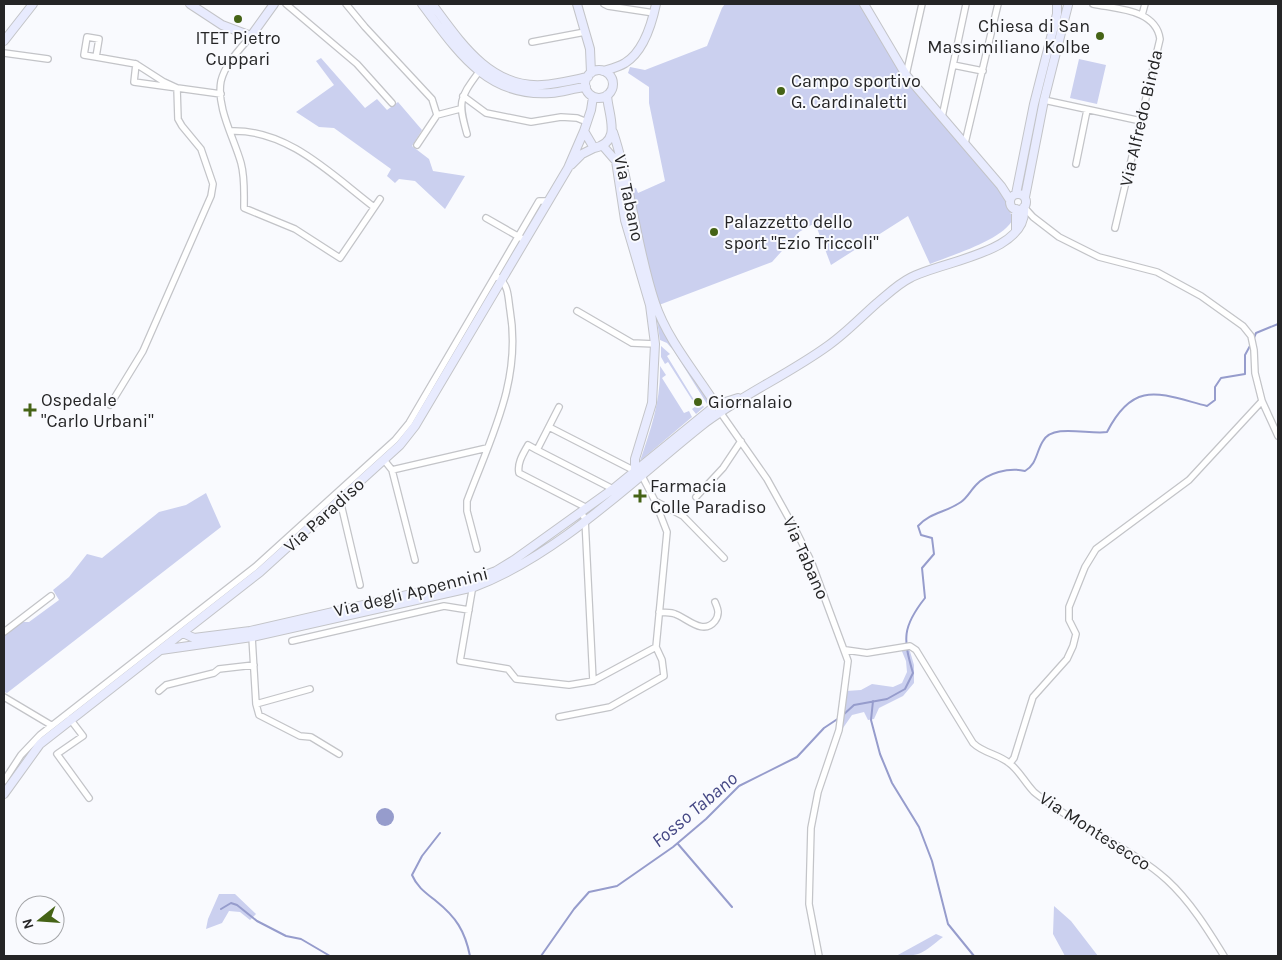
<svg xmlns="http://www.w3.org/2000/svg" width="1282" height="960" font-family="Karla,sans-serif">
<style>
.green{fill:#cbd0ef}
.water{fill:#969ccc}
.lines{fill:none;stroke-linecap:round;stroke-linejoin:round}
.stream{stroke:#969ccc;stroke-width:2}
.street-casing{stroke:#c3c4c8;stroke-width:8}
.secondary-casing{stroke:#c3c4c8;stroke-width:10}
.street{stroke:#fff;stroke-width:5.5}
.secondary{stroke:#e8ebfe;stroke-width:8}
.poi-dot{fill:#456316;stroke:#f9fafe;stroke-width:2}
.labels{text-anchor:middle;stroke-width:4;stroke-linejoin:round;paint-order:stroke}
.poi-label{font-size:18px;fill:#252526;stroke:#f9fafe;text-anchor:start}
.street-label{font-size:18px;fill:#252526;stroke:#f9fafe}
.water-label{font-size:19px;font-style:italic;fill:#444784;stroke:#f9fafe}
</style>
<rect width="100%" height="100%" fill="#f9fafe"/>
<!-- green -->
<path class="green" d="M725,4H860L901,72L991,178L1002,193L1013,219C1003,240 952,255 930,264L908,216L831,265L815,223L799,232L772,262L659,305L640,237L631,189L636,188L638,193L665,181L649,103V87L628,73L630,67L645,70L707,46L722,8Z
M321,58L365,108L377,99L387,110L398,102L422,130L412,146L429,159L433,171L465,176L445,209L415,181L399,179L395,183L387,176L391,169L334,128L319,127L296,112L334,85L316,61Z
M1079,59L1106,65L1097,104L1070,98Z
M656,314L662,328L709,402L707,404L674,351L667,343L660,340Z
M661,346L670,354L667,356L694,400L697,398L704,407L696,414L692,409L696,406L668,362L665,364L661,357Z
M660,366L666,375L662,378L684,413L689,411L692,417L640,461C651,429 661,400 660,366Z
M206,493L221,527L7,693L4,692V635L22,622H29L59,600L53,590L69,577L87,554L102,558L159,512L186,505Z
M909,648L914,665V683L903,696L879,708L874,719L868,720L864,712L852,715L843,728L842,720L846,691L861,690L872,684L893,687L902,683L907,672L906,661L901,649Z
M219,894H235L256,914L250,920L240,912L229,911L222,923L206,929L208,919Z
M1054,906L1071,921L1098,956H1065L1053,934Z
M936,934L943,937C922,953 923,956 896,956Z"/>
<!-- water -->
<path class="water" d="M376 817a9 9 0 1 1 18 0a9 9 0 1 1-18 0Z"/>
<g class="lines">
<!-- stream -->
<path class="stream" d="M1253,340L1256,333L1278,324
M873,701L871,720L880,754L892,783L919,827L932,861L948,924L974,956
M843,715L854,705L887,699L905,689L913,673C903,639 902,627 925,598L922,568L934,554L932,538L921,535L918,526C931,512 945,513 961,502C967,498 971,490 976,485C987,473 1009,467 1025,471C1037,464 1036,452 1043,441C1053,423 1089,435 1107,432C1134,379 1160,394 1207,406L1215,400V387L1221,378L1245,374V355L1251,344
M440,833L422,856L412,875C417,887 426,893 436,901C456,917 465,931 470,956
M678,844L732,907
M221,909L231,903L237,905L257,921L286,936L301,939L330,956
M541,956L574,909L589,892L617,886L673,847L706,819L739,786L797,757L824,728L839,718"/>
<!-- street casing -->
<g class="street-casing">
<path id="street" d="M286,4L357,64L392,103
M346,4L365,27L432,99L437,115
M604,4L608,6L654,13
M1093,4C1116,9 1156,9 1160,39L1115,228
M1142,15L1145,4
M251,36C240,49 225,64 221,81C216,107 234,138 241,163C245,178 244,193 244,208L295,229L340,258L380,199
M532,42L585,32
M4,53L48,59
M96,57L84,55L87,37L99,39L96,57L136,64L134,82L221,94
M953,65L983,71
M906,75L922,4
M463,96L486,113L531,122L561,117L577,118L587,122
M1044,100L1141,121
M942,117L966,4
M231,131C288,129 332,175 374,207
M467,134C458,102 459,99 478,73
M965,143L998,4
M417,145L437,115L460,109
M1076,164L1087,110
M1024,207L1033,217L1059,237L1099,257L1157,272L1201,296L1243,326L1251,336L1254,350L1255,373L1262,401L1278,436
M486,218L521,238
M577,311L632,343L655,344
M110,405L143,351L211,196L213,184L201,149L182,126L178,119L177,88L164,82L136,64
M559,407L537,450L528,445C523,454 517,463 519,473L587,508
M718,409L767,479L797,533L811,561L848,661L839,730L818,792L811,828L809,904L819,956
M549,427L635,471
M537,450L613,489
M384,460L392,470L487,448
M392,470L415,560
M642,476L655,501L683,516L724,558
M696,497L723,468L741,441
M340,500L360,585
M581,512L585,519L593,681
M477,549L467,511V501C491,437 522,380 510,310C508,298 509,286 499,278
M473,585L460,661L508,669L516,679L569,685L593,681L656,647L667,532L655,501
M659,612C664,613 671,612 675,614C687,618 703,636 715,621C720,614 718,609 715,602
M4,632L51,596
M252,637L256,704L259,715L300,736L311,737L339,754
M292,641L444,606L469,610
M846,650L867,653L910,646L916,650L973,743C983,753 998,754 1009,763C1019,770 1025,783 1034,792C1042,799 1053,805 1062,812C1096,836 1136,852 1167,880C1190,901 1208,930 1224,956
M159,691L166,685L214,673L219,669L254,665
M4,697L51,725
M256,704L310,689
M559,717L610,707L664,676L662,660L656,647
M70,719L83,736L57,754L89,798
M1010,763L1014,758L1033,697L1067,659L1073,646L1076,634L1069,620V607L1085,567L1096,549L1189,480L1262,401
M4,781L21,755L40,735L255,567L395,440L409,423L539,201H548"/>
</g>
<!-- secondary casing -->
<g class="secondary-casing">
<path id="secondary" d="M190,4L222,25L251,36L274,4
M422,4C456,49 486,98 551,93C563,92 574,88 586,87
M432,4C459,40 489,88 542,85C557,84 573,80 588,77
M577,4L590,49L591,73
M864,4L906,75L1001,186L1010,200
M4,41L33,4
M585 84a14 14 0 1 1 28 0a14 14 0 1 1-28 0Z
M603,71C610,69 619,67 625,63C643,52 652,23 656,4
M593,97L591,110L584,131L594,148C623,142 608,115 607,95
M613,132C632,188 636,247 655,303C667,339 695,372 716,405
M603,146L616,161L625,220L650,305L655,344L652,403L635,459V471L638,473
M571,165L582,154L594,148
M1010 202a8 8 0 1 1 16 0a8 8 0 1 1-16 0Z
M1016,194L1034,104L1057,14V4
M1025,197L1044,100L1068,5
M1016,231V209
M183,633L194,638L250,631L472,580L496,571L514,560L613,489L716,405L738,398
M161,650L252,637L474,587C557,556 632,481 701,426C741,395 788,375 829,345C846,333 861,317 877,303C888,294 898,284 910,278C941,261 1029,253 1024,207
M4,794L40,744L260,572L400,445L415,426L568,168L584,131"/>
</g>
<!-- street -->
<use href="#street" class="street"/>
<!-- secondary -->
<use href="#secondary" class="secondary"/>
</g>
<!-- markers -->
<g class="poi-dot">
<circle cx="238" cy="19" r="5"/>
<circle cx="1100" cy="36" r="5"/>
<circle cx="781" cy="91" r="5"/>
<circle cx="714" cy="232" r="5"/>
<circle cx="698" cy="402" r="5"/>
<path d="M27.5 402.5h5v5h5v5h-5v5h-5v-5h-5v-5h5z"/>
<path d="M637.5 488.5h5v5h5v5h-5v5h-5v-5h-5v-5h5z"/>
</g>
<g class="labels">
<!-- poi labels -->
<g class="poi-label">
<text x="1090" y="32" text-anchor="end">Chiesa di San<tspan x="1090" dy="21">Massimiliano Kolbe</tspan></text>
<text x="238" y="44" text-anchor="middle">ITET Pietro<tspan x="238" dy="21">Cuppari</tspan></text>
<text x="791" y="87">Campo sportivo<tspan x="791" dy="21">G. Cardinaletti</tspan></text>
<text x="724" y="228">Palazzetto dello<tspan x="724" dy="21">sport "Ezio Triccoli"</tspan></text>
<text x="41" y="406">Ospedale<tspan x="41" dy="21">"Carlo Urbani"</tspan></text>
<text x="708" y="408">Giornalaio</text>
<text x="650" y="492">Farmacia<tspan x="650" dy="21">Colle Paradiso</tspan></text>
</g>
<!-- street labels -->
<g class="street-label">
<text transform="translate(1141 118) rotate(-77)" y="6">Via Alfredo Binda</text>
<text transform="translate(629 198) rotate(78)" y="6">Via Tabano</text>
<text transform="translate(324 515) rotate(-42)" y="6">Via Paradiso</text>
<text transform="translate(806 558) rotate(66)" y="6">Via Tabano</text>
<text transform="translate(411 592) rotate(-14)" y="6">Via degli Appennini</text>
<text transform="translate(1095 831) rotate(33)" y="6">Via Montesecco</text>
</g>
<!-- water labels -->
<g class="water-label">
<text transform="translate(694 809) rotate(-40)" y="7">Fosso Tabano</text>
</g>
</g>
<!-- border -->
<rect width="1282" height="960" fill="none" stroke="#252526" stroke-width="10"/>
<!-- north arrow -->
<g transform="translate(40 920) rotate(253)"><circle r="24" fill="#f9fafe" stroke="#a4a5a8"/>
<path d="M0-4L9 19L0 12L-9 19Z" fill="#456316"/>
<text y="-8" font-size="14" font-weight="bold" text-anchor="middle" fill="#252526">N</text>
</g>
</svg>
